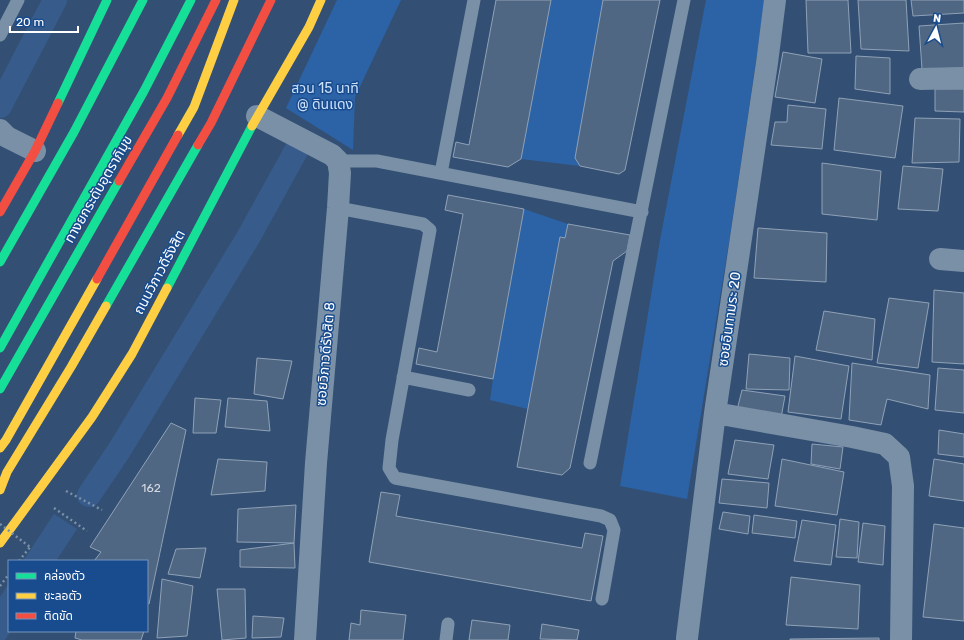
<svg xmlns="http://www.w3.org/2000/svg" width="964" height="640" font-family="Rubik,'Noto Sans Thai',sans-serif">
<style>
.green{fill:#2c63a6}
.water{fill:#375c8c}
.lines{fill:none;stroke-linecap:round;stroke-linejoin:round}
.canal{stroke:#375c8c;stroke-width:24}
.building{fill:#506784;stroke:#8fa1b6}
.path{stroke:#7a90a7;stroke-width:2.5;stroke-dasharray:2 3;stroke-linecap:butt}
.lane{stroke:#7a90a7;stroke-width:13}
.street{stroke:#7a90a7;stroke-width:22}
.fast{stroke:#16e098;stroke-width:9}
.slow{stroke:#ffcf43;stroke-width:9}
.jam{stroke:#f24e42;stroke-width:9}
.path-bridge{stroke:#7a90a7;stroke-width:2.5;stroke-dasharray:2 3;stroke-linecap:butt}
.labels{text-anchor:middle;stroke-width:3;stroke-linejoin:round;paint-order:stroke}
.number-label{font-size:12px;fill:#d3d9e0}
.park-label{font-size:14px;fill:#cce1fb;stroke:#184c8f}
.street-label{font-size:14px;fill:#fff;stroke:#184c8f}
</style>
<rect width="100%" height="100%" fill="#335074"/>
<!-- green -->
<path class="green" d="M337,0H401L355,97L353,150L286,108Z
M551,0H603L575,158L580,166L521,159Z
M706,0H765L730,236L687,499L620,486L660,240Z
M524,209L568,224L565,238L560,237L528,409L490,400L493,379Z"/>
<!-- water -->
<path class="water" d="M54,514L77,529L56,561H23Z
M9,583V631H11L5,640H0V597Z"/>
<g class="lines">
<!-- canal -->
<path class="canal" d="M0,106L55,0
M89,495L120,449L249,236L297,149"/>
</g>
<!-- building -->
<path class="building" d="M496,0H551L521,159L508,167L453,157L456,142L469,145Z
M603,0H660L625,170L619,174L580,166L575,158Z
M806,0H848L851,53H808Z
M858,0H906L909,51L861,49Z
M911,0H964V13L913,16Z
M964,23V68L922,69L919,26Z
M783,52L822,59L815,103L775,97Z
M856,56L890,58V94L855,89Z
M935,89H964V112L935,111Z
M839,98L903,106L895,158L834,150Z
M788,105L826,109L822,149L771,145L775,122H787Z
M915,118L960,119L959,162L912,163Z
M822,163L881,171L877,220L822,214Z
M903,166L943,169L938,211L898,209Z
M448,195L524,209L493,379L416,364L419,348L437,352L463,214L445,210Z
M568,224L630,235L627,251L613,261L570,468L562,475L517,467L560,237L565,238Z
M758,228L827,233L826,282L754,278Z
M934,290L964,293V364L932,362Z
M889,298L929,303L918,368L877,363Z
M824,311L875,319L872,360L816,350Z
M749,354L790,358L789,390L746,389Z
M795,356L849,366L841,419L788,412Z
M257,358L292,361L283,399L254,394Z
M852,363L930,375L928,409L887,399L881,425L849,420Z
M938,368L964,370V413L935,410Z
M742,390L785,396L781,418L737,410Z
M195,398L221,400L216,433H193Z
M228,398L267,401L270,431L225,427Z
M171,423L186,430L149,604L147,603V561H94L101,552L90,547Z
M939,430L964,434V457L938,454Z
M735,440L774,445L768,479L728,474Z
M812,444L843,447L840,469L811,464Z
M218,459L267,462L265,491L211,495Z
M782,459L844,472L837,515L775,506Z
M934,459L964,464V501L929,496Z
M722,479L769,483L767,508L719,503Z
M381,492L400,495L396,516L582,548L585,533L603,536L591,601L369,562Z
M296,505L294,543L237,542L238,509Z
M723,512L750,516L748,534L719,529Z
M754,515L797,521L795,538L752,533Z
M840,519L859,522L857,558L836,557Z
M802,520L836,525L831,565L794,561Z
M863,523L885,526L883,565L858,562Z
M934,524L964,528V621L923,617Z
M294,543L295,568L240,567V550Z
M206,548L200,578L168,574L176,549Z
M791,577L860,585L858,629L786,625Z
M162,579L193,586L187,636L157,638Z
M217,589H245L246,638L222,640Z
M361,610L406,615L403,640H349L351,623L360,625Z
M253,616L284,618L281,637L252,638Z
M472,620L510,625L508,640H469Z
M542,624L579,630L577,640L540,639Z
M76,631H144L141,640H82L75,638Z
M879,638V640H790V639Z"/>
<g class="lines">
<!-- path -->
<path class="path" d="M66,491L102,510
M54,508L87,531
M19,561L30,547
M0,586L9,574"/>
<!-- lane -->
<path class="lane" d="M0,35L18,0
M338,161H377L642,212
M441,173L474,0
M338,208L423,224L430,230L392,440L389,468L395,478L601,516L610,520L614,530L602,599
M403,377L469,390
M590,463L684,0
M446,640L448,624"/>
<!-- street -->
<path class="street" d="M920,79L964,78
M257,116L332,155L338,161L340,173L338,208L316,463L305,640
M0,130L7,137L35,151
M940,259L964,261
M715,413L852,437L885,444L899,457L903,486L901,640
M687,638L715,413L767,63L775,0"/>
<!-- fast -->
<path class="fast" d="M58,103L107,0
M0,262L74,132L143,0
M167,288L252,126
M106,306L198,145
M0,348L144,91L191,0
M0,389L119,181"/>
<!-- slow -->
<path class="slow" d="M252,126L309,27L321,0
M178,135L194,107L234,0
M0,448L6,440L97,279
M0,490L7,472L71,367L106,306
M0,543L92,417L132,354L167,288"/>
<!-- jam -->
<path class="jam" d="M198,145L211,123L271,0
M119,181L167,98L216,0
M0,212L35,151L58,103
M97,279L178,135"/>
<!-- path-bridge -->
<path class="path-bridge" d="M0,524L30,547"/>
</g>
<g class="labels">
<!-- number labels -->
<g class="number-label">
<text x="151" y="492">162</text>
</g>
<!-- park labels -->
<g class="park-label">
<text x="325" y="93">สวน 15 นาที<tspan x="325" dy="16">@ ดินแดง</tspan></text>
</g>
<!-- street labels -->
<g class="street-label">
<text transform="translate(98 189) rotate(-60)" y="5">ทางยกระดับอุตราภิมุข</text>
<text transform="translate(159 272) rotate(-62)" y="5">ถนนวิภาวดีรังสิต</text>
<text transform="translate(729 319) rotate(-82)" y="5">ซอยอินทามระ 20</text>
<text transform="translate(325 354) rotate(-85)" y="5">ซอยวิภาวดีรังสิต 8</text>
</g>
</g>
<!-- legend -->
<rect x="8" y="560" width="140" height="72" fill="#184c8f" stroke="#7494bc"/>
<rect x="16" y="573" width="20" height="6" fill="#16e098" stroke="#7494bc"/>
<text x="44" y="580" font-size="12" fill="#ffffff">คล่องตัว</text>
<rect x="16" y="593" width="20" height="6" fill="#ffcf43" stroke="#7494bc"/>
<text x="44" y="600" font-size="12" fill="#ffffff">ชะลอตัว</text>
<rect x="16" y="613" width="20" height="6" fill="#f24e42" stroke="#7494bc"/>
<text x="44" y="620" font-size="12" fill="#ffffff">ติดขัด</text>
<!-- north arrow -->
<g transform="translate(936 28) rotate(7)" stroke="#184c8f" stroke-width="3" paint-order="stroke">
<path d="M0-3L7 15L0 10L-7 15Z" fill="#ffffff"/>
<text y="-6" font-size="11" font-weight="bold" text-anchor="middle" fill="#ffffff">N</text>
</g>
<!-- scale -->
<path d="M10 26v6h68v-6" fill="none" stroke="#ffffff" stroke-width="2"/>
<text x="16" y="26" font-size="12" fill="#ffffff" stroke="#184c8f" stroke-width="3" paint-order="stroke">20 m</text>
</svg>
